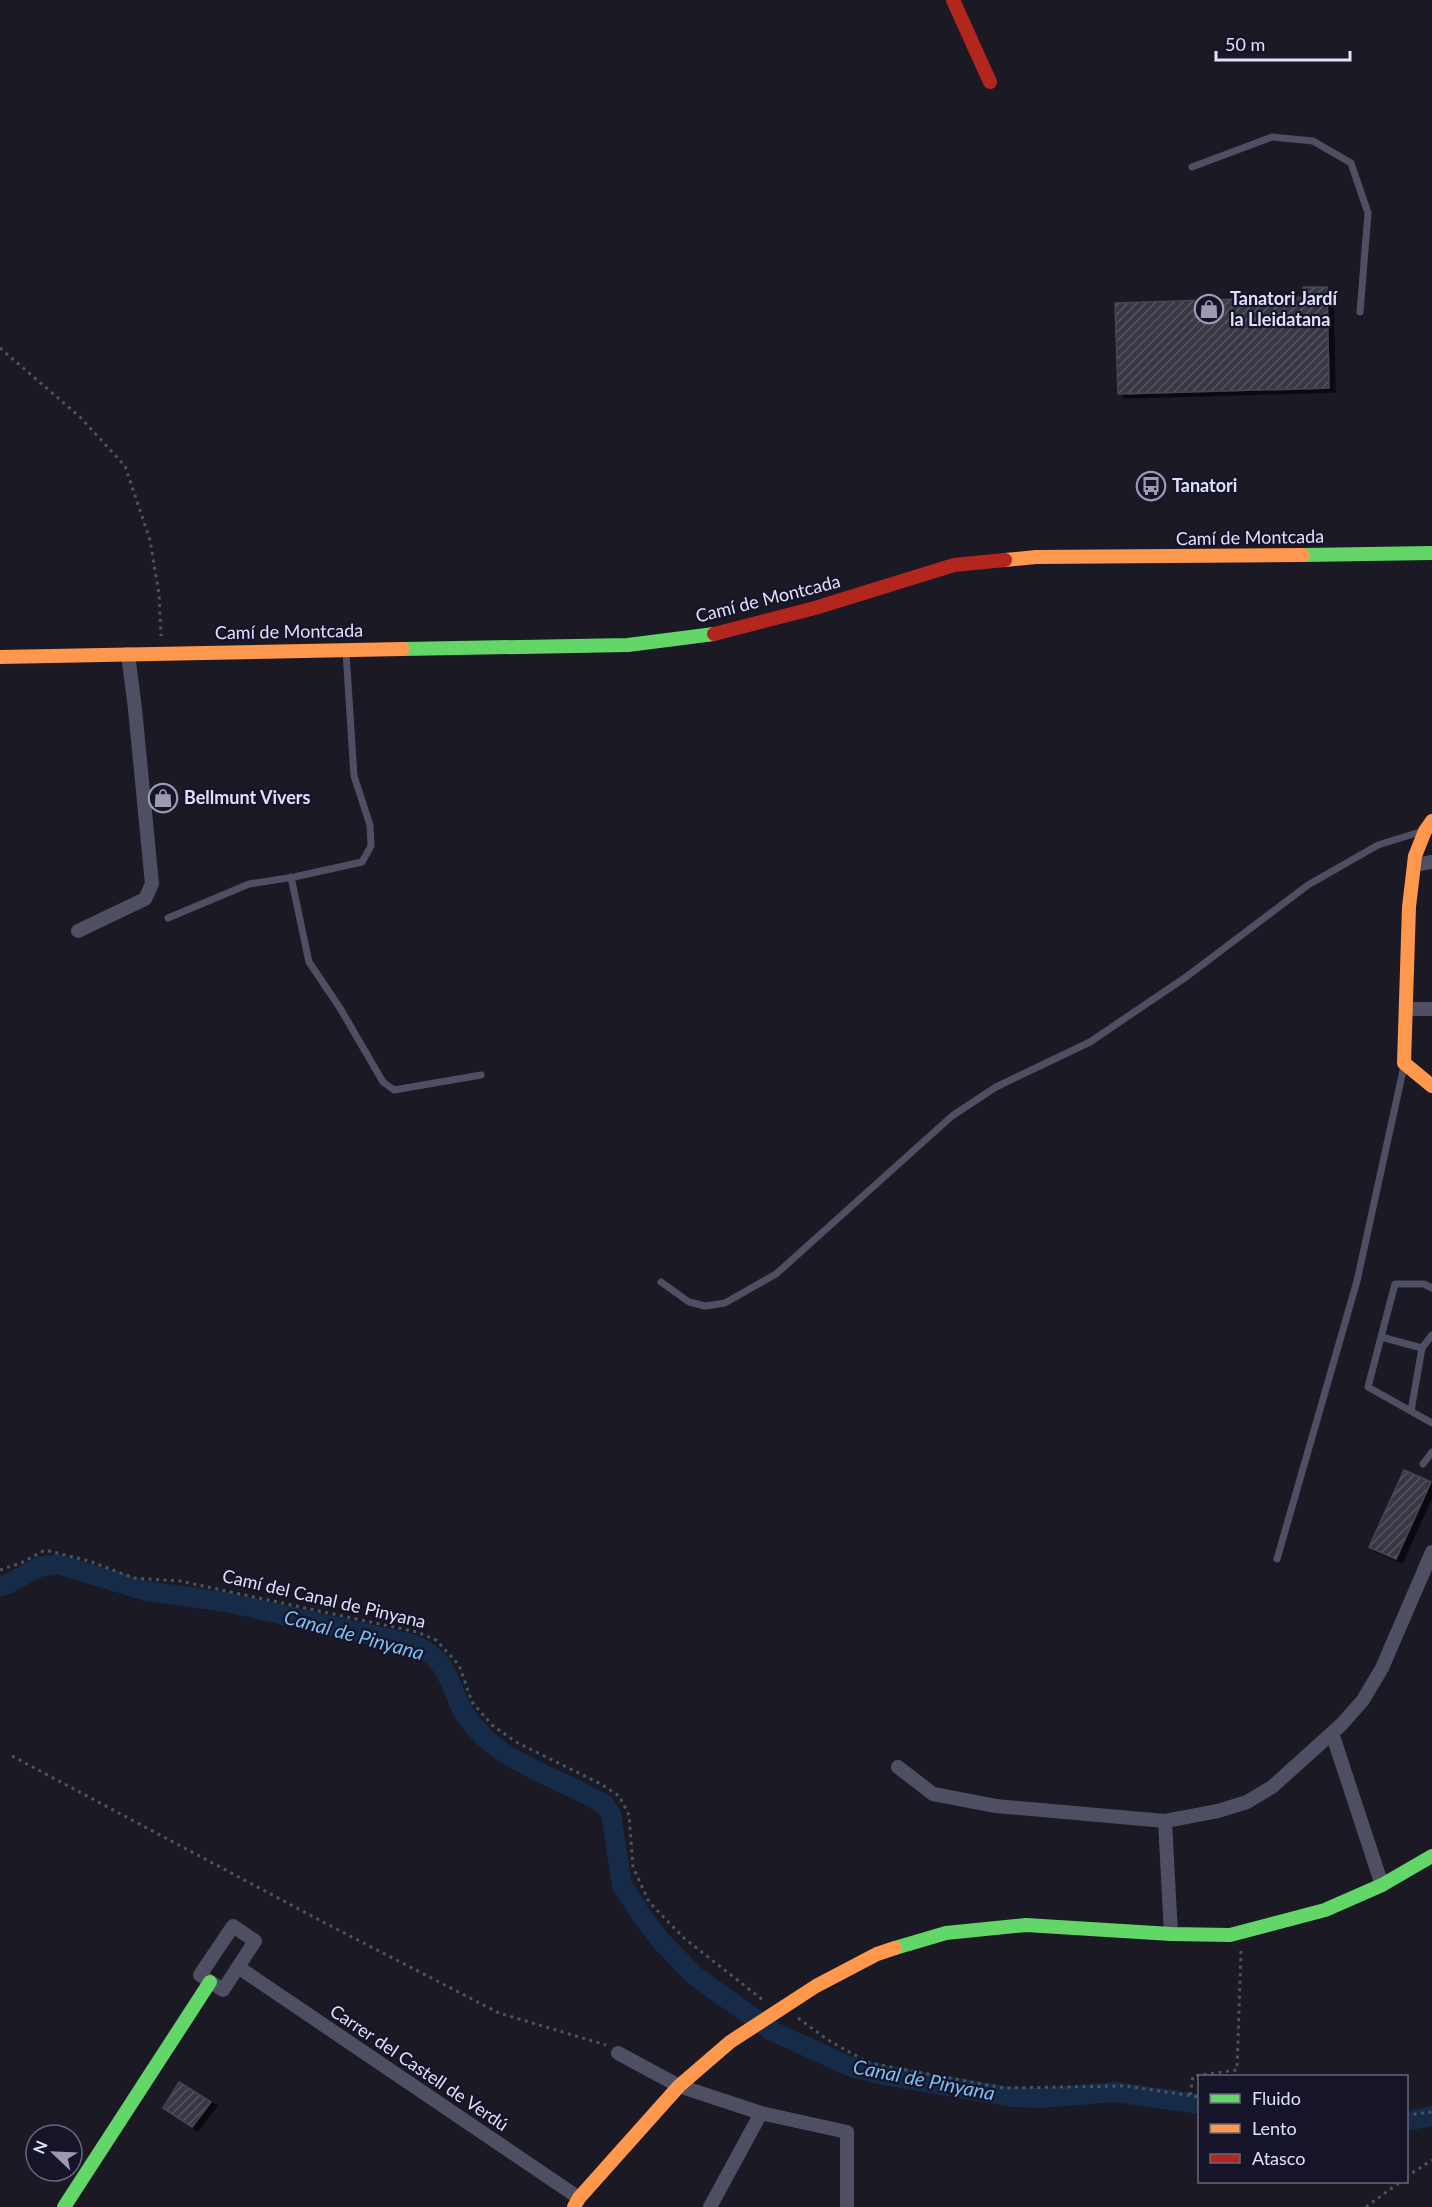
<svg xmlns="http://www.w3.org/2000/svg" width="1432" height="2207" font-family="Lato,sans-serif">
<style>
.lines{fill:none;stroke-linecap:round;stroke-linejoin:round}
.canal{stroke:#152b48;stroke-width:20}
.building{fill:url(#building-hatch);stroke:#474556;stroke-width:1.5;filter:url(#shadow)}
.path{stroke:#495560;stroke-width:3;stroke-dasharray:3 4.5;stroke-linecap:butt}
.lane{stroke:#4f4f64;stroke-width:7}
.street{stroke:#4f4f64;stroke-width:14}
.fast{stroke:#63d668;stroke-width:14}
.slow{stroke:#ff974d;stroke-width:14}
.jam{stroke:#b3261e;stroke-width:14}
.labels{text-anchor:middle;stroke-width:4.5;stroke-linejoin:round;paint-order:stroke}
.poi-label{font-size:18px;font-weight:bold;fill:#e1e0fc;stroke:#161429;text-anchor:start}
.street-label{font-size:18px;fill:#e1e0fc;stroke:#161429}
.water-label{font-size:20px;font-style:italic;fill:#79c0f0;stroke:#161429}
</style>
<defs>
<pattern id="building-hatch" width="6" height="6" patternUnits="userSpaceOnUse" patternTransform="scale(1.5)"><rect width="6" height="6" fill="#393845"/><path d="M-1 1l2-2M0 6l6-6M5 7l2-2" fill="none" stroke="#555461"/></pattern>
<filter id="shadow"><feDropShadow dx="6" dy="4" stdDeviation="0" flood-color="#0009"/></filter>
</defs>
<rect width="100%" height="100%" fill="#1a1924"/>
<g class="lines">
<!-- canal -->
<path class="canal" d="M0,1586L8,1584L39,1567L58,1564L146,1591L226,1602L412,1644C447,1658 446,1676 461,1707C466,1718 475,1728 483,1736C515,1767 568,1782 605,1805L611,1814L622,1885L642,1916L661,1941L695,1976L772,2031L851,2067L888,2076L1012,2097L1041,2098L1115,2092L1200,2104
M1406,2121L1432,2116"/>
</g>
<!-- building -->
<path class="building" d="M1303,287H1327L1329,388L1118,394L1115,303L1303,297Z
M1404,1470L1431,1482L1396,1559L1369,1547Z
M179,2082L211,2102L192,2127L163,2108Z"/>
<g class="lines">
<!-- path -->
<path class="path" d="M0,348L80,417L125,466L150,540L159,594L161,636
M0,1570L21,1563L45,1550L89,1561L134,1578L180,1581L417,1632L436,1640L459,1665L472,1702L492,1725L516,1742L601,1784L619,1796L629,1815L633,1867L649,1902L685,1939L763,2000
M12,1756L325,1923L499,2013L606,2045
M798,2018L828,2040L869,2063L1003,2088L1126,2086L1200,2097
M1190,2095L1193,2076L1237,2070L1241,1951
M1406,2115L1432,2112
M1406,2177L1432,2160
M1366,2207L1400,2182"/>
<!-- lane -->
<path class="lane" d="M1192,167L1272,137L1313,141L1351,163L1368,213L1360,312
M291,877L309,962L340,1008L383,1082L394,1090L481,1075
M168,918L249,884L294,877L362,862L371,846L370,825L354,776L346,652
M661,1282L689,1302L705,1306L725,1303L776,1274L952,1116L996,1087L1090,1042L1186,977L1308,885L1378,845L1420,832
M1381,1337L1395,1284H1424L1432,1288
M1422,1348L1432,1335
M1411,1411L1422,1348L1381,1337L1368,1387L1432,1423
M1423,1464L1432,1452
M1277,1559L1357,1281L1404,1066"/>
<!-- street -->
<path class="street" d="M1414,865L1432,862
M78,931L145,899L152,884L135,709L128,654
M1406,1009H1432
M1332,1733L1382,1885
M898,1767L933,1794L996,1806L1165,1821L1218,1811L1247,1802L1272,1787L1342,1724L1363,1700L1382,1668L1432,1552
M1165,1821L1171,1934
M233,1926L255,1941L223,1990L200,1975Z
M238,1967L579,2198
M618,2053L679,2086L761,2113L847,2132V2207
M710,2207L761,2113"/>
<!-- fast -->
<path class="fast" d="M1303,555L1432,553
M403,649L628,645L714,634
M895,1948L946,1933L1026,1925L1171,1934L1230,1935L1325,1910L1382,1885L1432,1856
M64,2207L210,1982"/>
<!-- slow -->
<path class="slow" d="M1005,560L1036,557L1303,555
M0,657L403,649
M1432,821L1425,831L1415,856L1409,907L1404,1063L1432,1086
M574,2207L579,2198L679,2086L730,2042L816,1986L877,1954L895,1948"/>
<!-- jam -->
<path class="jam" d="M953,0L990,82
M714,634L815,608L954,565L1005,560"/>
</g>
<!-- icons -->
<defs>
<g id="shop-ring" transform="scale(1.5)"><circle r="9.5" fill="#161429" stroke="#9b9ab0" stroke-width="1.5"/><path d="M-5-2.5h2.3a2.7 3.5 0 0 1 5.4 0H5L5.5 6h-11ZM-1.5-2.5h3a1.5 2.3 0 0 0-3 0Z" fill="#9b9ab0"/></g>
<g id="bus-ring" transform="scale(1.5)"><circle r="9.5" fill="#161429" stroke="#9b9ab0" stroke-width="1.5"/><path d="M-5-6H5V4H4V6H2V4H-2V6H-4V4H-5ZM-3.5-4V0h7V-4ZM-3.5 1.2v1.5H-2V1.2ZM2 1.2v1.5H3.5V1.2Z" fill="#9b9ab0"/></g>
</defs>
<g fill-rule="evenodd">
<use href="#shop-ring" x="1209" y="309"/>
<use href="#bus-ring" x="1151" y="486"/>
<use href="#shop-ring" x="163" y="798"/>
</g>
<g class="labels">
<!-- poi labels -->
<g class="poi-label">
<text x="1230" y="305">Tanatori Jardí<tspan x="1230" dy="21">la Lleidatana</tspan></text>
<text x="1172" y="492">Tanatori</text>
<text x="184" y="804">Bellmunt Vivers</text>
</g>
<!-- street labels -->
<g class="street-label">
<text transform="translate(1250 538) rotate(-1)" y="6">Camí de Montcada</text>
<text transform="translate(768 599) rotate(-14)" y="6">Camí de Montcada</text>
<text transform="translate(289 632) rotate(-1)" y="6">Camí de Montcada</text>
<text transform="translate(324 1599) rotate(13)" y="6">Camí del Canal de Pinyana</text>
<text transform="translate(419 2068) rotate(34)" y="6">Carrer del Castell de Verdú</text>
</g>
<!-- water labels -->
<g class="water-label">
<text transform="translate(354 1635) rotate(15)" y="7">Canal de Pinyana</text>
<text transform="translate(924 2080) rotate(11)" y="7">Canal de Pinyana</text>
</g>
</g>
<!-- legend -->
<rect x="1198" y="2075" width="210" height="108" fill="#161429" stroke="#67667d" stroke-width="1.5"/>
<rect x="1210" y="2094" width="30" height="9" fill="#63d668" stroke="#67667d" stroke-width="1.5"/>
<text x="1252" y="2105" font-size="18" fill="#e1e0fc">Fluido</text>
<rect x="1210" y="2124" width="30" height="9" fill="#ff974d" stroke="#67667d" stroke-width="1.5"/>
<text x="1252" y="2135" font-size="18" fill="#e1e0fc">Lento</text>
<rect x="1210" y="2154" width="30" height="9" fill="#b3261e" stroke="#67667d" stroke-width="1.5"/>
<text x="1252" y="2165" font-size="18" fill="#e1e0fc">Atasco</text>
<!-- north arrow -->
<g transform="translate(54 2153) rotate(293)"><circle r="28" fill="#161429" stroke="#67667d" stroke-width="1.5"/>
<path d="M0-4.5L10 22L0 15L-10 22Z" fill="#9b9ab0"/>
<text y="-9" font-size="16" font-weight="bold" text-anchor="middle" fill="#e1e0fc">N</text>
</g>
<!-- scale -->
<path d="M1216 51v9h134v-9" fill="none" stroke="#e1e0fc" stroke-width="3"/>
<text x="1225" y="51" font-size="18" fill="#e1e0fc" stroke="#161429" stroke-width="4.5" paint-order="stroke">50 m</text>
</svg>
